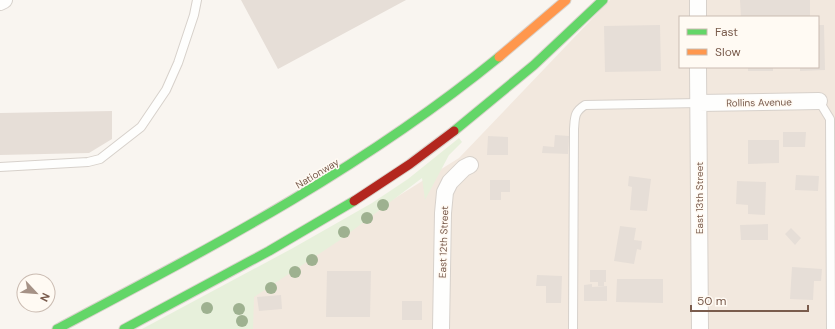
<svg xmlns="http://www.w3.org/2000/svg" width="835" height="329" font-family="'DM Sans',sans-serif">
<style>
.residential{fill:#f2e8de;fill-rule:evenodd}
.green{fill:#e7f0db}
.building{fill:#e6ded7}
.lines{fill:none;stroke-linecap:round;stroke-linejoin:round}
.lane-casing{stroke:#d7d1cb;stroke-width:10}
.street-casing{stroke:#d7d1cb;stroke-width:18}
.fast-casing{stroke:#d9d2cb;stroke-width:11}
.slow-casing{stroke:#d9d2cb;stroke-width:11}
.jam-casing{stroke:#d9d2cb;stroke-width:11}
.lane{stroke:#fefefd;stroke-width:8}
.street{stroke:#fefefd;stroke-width:16}
.fast{stroke:#63d668;stroke-width:9}
.slow{stroke:#ff974d;stroke-width:9}
.jam{stroke:#b3261e;stroke-width:9}
.tree{fill:#9eb190}
.labels{text-anchor:middle;stroke-width:3;stroke-linejoin:round;paint-order:stroke}
.street-label{font-size:10px;fill:#7a5c4d;stroke:#fffaf3}
</style>
<rect width="100%" height="100%" fill="#f9f5f0"/>
<!-- residential -->
<path class="residential" d="M610,0H835V329H186L459,158ZM680,17H818V67H680Z"/>
<!-- green -->
<path class="green" d="M459,138L462,142L449,155L425,200L422,178L340,240L254,297L253,329H142L293,248L372,203L408,179Z"/>
<!-- building -->
<path class="building" d="M241,0H406L278,69Z
M740,0H810V17H741Z
M660,25L661,71L605,72L604,26Z
M818,25H824L825,70L800,71V67H818Z
M748,67H773V71H748Z
M112,111V139L89,153L0,155V113Z
M783,132H806L805,147H783Z
M555,135L569,136L568,154L542,153L543,146L554,147Z
M488,136L508,137V155H487Z
M748,140H779V163L748,164Z
M796,175L819,176L818,191L795,190Z
M629,176L651,179L647,211L630,210L632,187L628,186Z
M490,180H510V192H501V200H490Z
M737,181L766,182L765,215L748,214V205L736,204Z
M768,224V240H741L740,225Z
M620,226L636,228L634,240L642,241L641,250L637,249L634,264L614,261Z
M791,228L801,238L795,245L785,234Z
M792,267L822,269L821,281H814L813,300L790,299Z
M590,270H606V282H604V286H598V282H590Z
M327,271H371L370,317H326Z
M537,275L562,276L561,303H546V286H536Z
M617,279H663V303L616,302Z
M592,284V287L607,286V301H584V285Z
M281,295L282,309L259,311L257,297Z
M402,301H422V320H402Z"/>
<g class="lines">
<!-- lane casing -->
<g class="lane-casing">
<path id="lane" d="M819,101L830,119L831,329
M0,167L88,162L100,159L141,127L166,90L178,63L194,15L197,0
M573,329L574,129C575,117 574,112 585,105L699,103"/>
</g>
<!-- street casing -->
<g class="street-casing">
<path id="street" d="M698,0V17
M0,2L4,0
M698,67L700,329
M699,103L819,101
M441,329L443,213L445,192L450,182L464,168L470,165"/>
</g>
<!-- fast casing -->
<g class="fast-casing">
<path id="fast" d="M454,131L534,65L603,0
M57,329C212,247 362,169 499,57
M124,329L269,251L354,201"/>
</g>
<!-- slow casing -->
<g class="slow-casing">
<path id="slow" d="M499,57L566,0"/>
</g>
<!-- jam casing -->
<g class="jam-casing">
<path id="jam" d="M354,201L410,164L454,131"/>
</g>
<!-- lane -->
<use href="#lane" class="lane"/>
<!-- street -->
<use href="#street" class="street"/>
<!-- fast -->
<use href="#fast" class="fast"/>
<!-- slow -->
<use href="#slow" class="slow"/>
<!-- jam -->
<use href="#jam" class="jam"/>
</g>
<!-- trees -->
<g class="tree">
<circle cx="383" cy="205" r="6"/>
<circle cx="367" cy="218" r="6"/>
<circle cx="344" cy="232" r="6"/>
<circle cx="312" cy="260" r="6"/>
<circle cx="295" cy="272" r="6"/>
<circle cx="271" cy="288" r="6"/>
<circle cx="207" cy="308" r="6"/>
<circle cx="239" cy="309" r="6"/>
<circle cx="242" cy="321" r="6"/>
</g>
<g class="labels">
<!-- street labels -->
<g class="street-label">
<text transform="translate(759 102) rotate(-1)" y="4">Rollins Avenue</text>
<text transform="translate(317 173) rotate(-31)" y="4">Nationway</text>
<text transform="translate(699 198) rotate(-90)" y="4">East 13th Street</text>
<text transform="translate(443 242) rotate(-88)" y="4">East 12th Street</text>
</g>
</g>
<!-- legend -->
<rect x="679" y="16" width="140" height="52" fill="#fffaf3" stroke="#cabbb1"/>
<rect x="687" y="29" width="20" height="6" fill="#63d668" stroke="#cabbb1"/>
<text x="715" y="36" font-size="12" fill="#7a5c4d">Fast</text>
<rect x="687" y="49" width="20" height="6" fill="#ff974d" stroke="#cabbb1"/>
<text x="715" y="56" font-size="12" fill="#7a5c4d">Slow</text>
<!-- north arrow -->
<g transform="translate(36 293) rotate(116)"><circle r="19" fill="#fffaf3" stroke="#cabbb1"/>
<path d="M0-3L7 15L0 10L-7 15Z" fill="#a69286"/>
<text y="-6" font-size="11" font-weight="bold" text-anchor="middle" fill="#7a5c4d">N</text>
</g>
<!-- scale -->
<path d="M691 305v6h117v-6" fill="none" stroke="#7a5c4d" stroke-width="2"/>
<text x="697" y="305" font-size="12" fill="#7a5c4d" stroke="#fffaf3" stroke-width="3" paint-order="stroke">50 m</text>
</svg>
